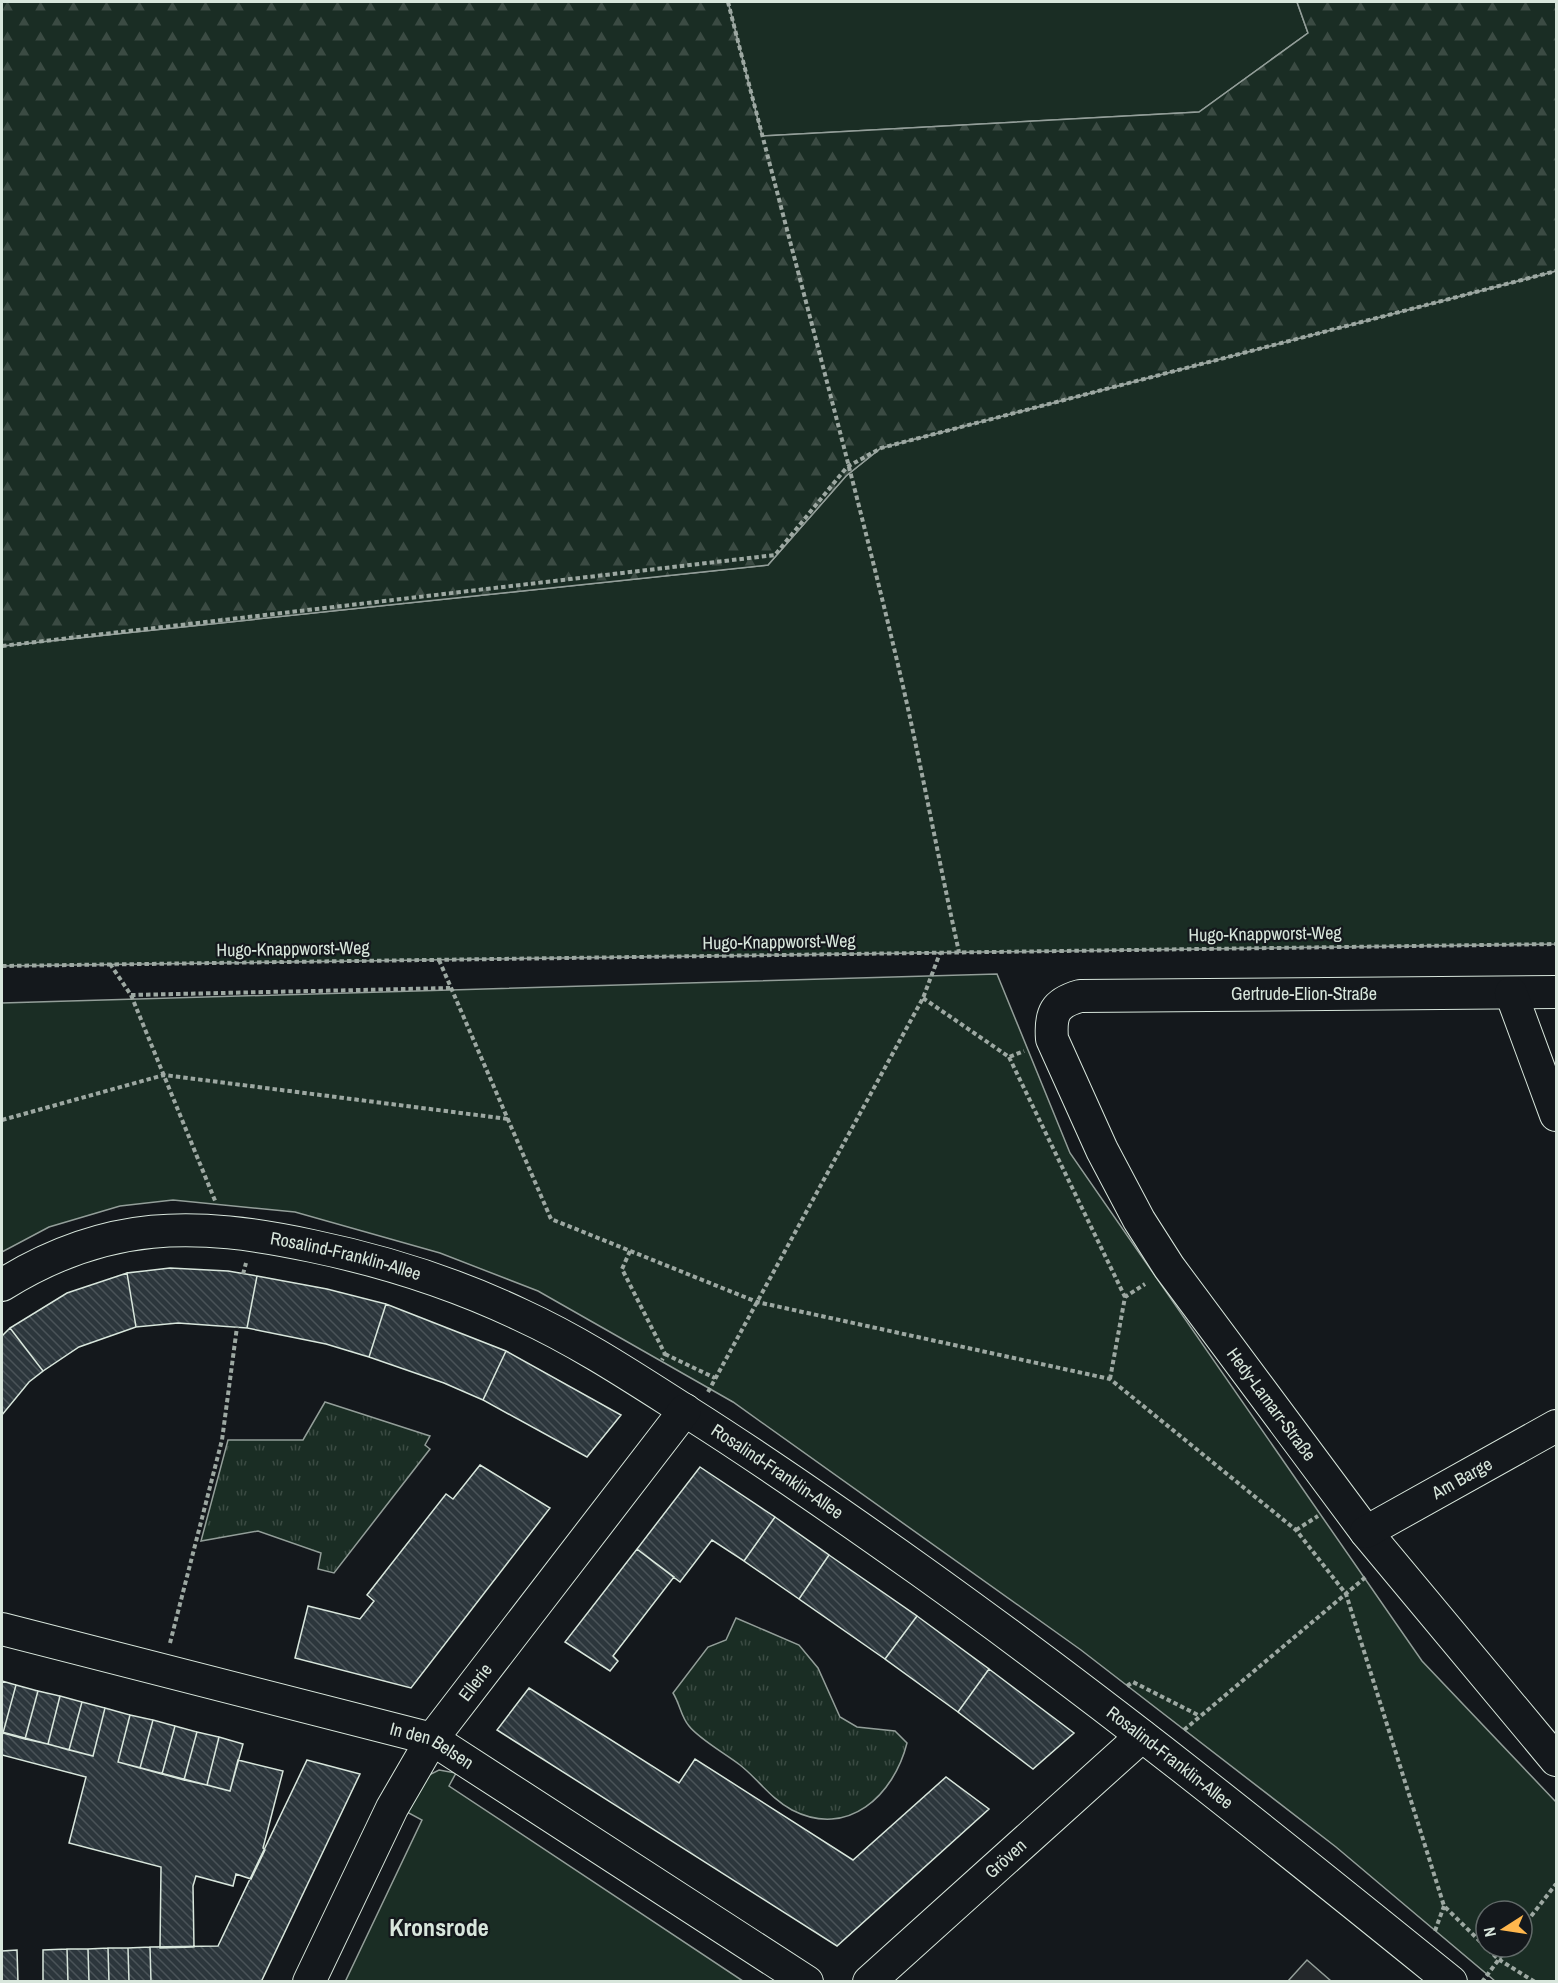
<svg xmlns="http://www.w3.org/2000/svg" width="1558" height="1983" font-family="'Archivo Narrow',sans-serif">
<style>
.grass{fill:#1a2d24;stroke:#939e99;stroke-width:1.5;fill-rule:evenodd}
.forest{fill:url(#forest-firs);stroke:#939e99;stroke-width:1.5}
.park{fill:url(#park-tufts);stroke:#939e99;stroke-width:1.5}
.parking{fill:#24282b;stroke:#939e99;stroke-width:1.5}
.building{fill:url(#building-back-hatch);stroke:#d8e6dc;stroke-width:1.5}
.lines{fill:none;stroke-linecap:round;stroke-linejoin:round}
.minor-casing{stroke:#d8e6dc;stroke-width:34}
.path{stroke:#9da8a2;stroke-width:4;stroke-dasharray:4.5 3;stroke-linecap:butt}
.minor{stroke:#14181c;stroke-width:32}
.labels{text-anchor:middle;stroke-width:4.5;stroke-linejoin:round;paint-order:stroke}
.street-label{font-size:18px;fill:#d8e6dc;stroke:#14181c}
.district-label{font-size:24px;font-weight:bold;fill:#d8e6dc;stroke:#14181c}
</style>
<defs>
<pattern id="forest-firs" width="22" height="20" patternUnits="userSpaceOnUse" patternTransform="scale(1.5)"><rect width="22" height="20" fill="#1a2d24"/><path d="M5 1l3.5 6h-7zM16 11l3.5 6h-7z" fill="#3b4b43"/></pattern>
<pattern id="park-tufts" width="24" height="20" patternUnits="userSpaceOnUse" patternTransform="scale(1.5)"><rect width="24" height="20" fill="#1a2d24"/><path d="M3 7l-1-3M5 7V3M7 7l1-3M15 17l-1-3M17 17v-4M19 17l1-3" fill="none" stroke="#3b4b43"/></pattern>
<pattern id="building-back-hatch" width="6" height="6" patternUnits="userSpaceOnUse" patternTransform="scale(1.5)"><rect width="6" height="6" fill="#2c363c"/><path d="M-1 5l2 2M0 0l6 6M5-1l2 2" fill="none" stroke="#4a5358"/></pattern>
</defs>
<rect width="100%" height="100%" fill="#14181c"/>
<!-- grass -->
<path class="grass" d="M728,2H1297L1308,33L1199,112L762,136Z
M1556,271V944L2,966V646L768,565L846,476L881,448Z
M997,974L1070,1153L1422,1661L1556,1802V1981H1495L1336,1847L1081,1650L733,1402L538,1291L440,1253L295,1212L173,1200L120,1206L49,1227L2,1252V1003ZM1486,1911H1522V1947H1486Z
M439,1770L456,1773L449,1786L743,1981L345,1982L422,1820L405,1811L423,1778Z"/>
<!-- forest -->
<path class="forest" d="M2,2H728L762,136L1199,112L1308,33L1297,2H1556V271L881,448L846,476L768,565L2,646Z"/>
<!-- park -->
<path class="park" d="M325,1402L430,1436L425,1445L430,1449L334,1573L318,1569L321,1553L258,1531L201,1541L228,1440H303Z
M736,1618L799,1645L818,1668L840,1717L857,1727L895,1731L907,1743C894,1795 848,1839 792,1810C771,1799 758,1779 740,1765C726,1754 699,1739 689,1726C681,1717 680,1704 673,1693L708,1647L726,1640Z"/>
<!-- parking -->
<path class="parking" d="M1307,1960L1331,1981H1288Z"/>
<!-- building -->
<path class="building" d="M170,1268L228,1271L257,1276L247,1328L178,1323L136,1327L127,1273Z
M127,1273L136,1327L79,1347L43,1371L10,1328L67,1293Z
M257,1276L327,1289L386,1304L369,1357L326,1344L247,1328Z
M386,1304L506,1351L483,1400L444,1383L369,1357Z
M10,1328L43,1371L29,1382L2,1415V1336Z
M506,1351L621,1415L587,1457L483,1400Z
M480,1465L550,1508L411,1688L295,1658L308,1606L360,1619L374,1601L367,1595L446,1494L453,1499Z
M700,1467L775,1517L744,1561L712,1540L680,1582L637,1549Z
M775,1517L829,1555L799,1599L744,1561Z
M637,1549L674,1577L613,1656L618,1661L610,1671L565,1642Z
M829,1555L917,1616L885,1659L799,1599Z
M917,1616L989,1669L958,1712L885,1659Z
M989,1669L1074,1733L1033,1769L958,1712Z
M2,1681L16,1685L3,1733L2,1732Z
M16,1685L38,1691L25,1739L3,1733Z
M529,1688L679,1783L695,1759L853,1860L946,1777L989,1809L837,1946L497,1730Z
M38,1691L60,1696L48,1744L25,1739Z
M60,1696L82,1702L69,1750L48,1744Z
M82,1702L105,1708L93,1756L69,1750Z
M105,1708L130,1715L118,1762L230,1791L238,1760L283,1771L263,1848L265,1850L251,1879L236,1874L233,1886L196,1876L193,1886L194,1947L160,1948L161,1867L69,1843L86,1777L2,1755V1732L93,1756Z
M130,1715L153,1720L140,1768L118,1762Z
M153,1720L175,1726L162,1774L140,1768Z
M175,1726L197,1732L184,1780L162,1774Z
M197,1732L219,1737L207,1785L184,1780Z
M219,1737L243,1744L230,1791L207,1785Z
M307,1760L360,1774L261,1982H151L150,1947L218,1946Z
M150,1947L151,1982H129L128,1948Z
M108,1948H128L129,1982H109Z
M108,1948L109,1982H89L88,1949Z
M67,1949H88L89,1982H68Z
M67,1949L68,1982H43V1950Z
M17,1950L18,1982H2V1951Z"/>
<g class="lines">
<!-- minor casing -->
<g class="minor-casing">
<g id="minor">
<path id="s1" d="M1556,992L1080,996C1055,1003 1050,1013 1052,1039L1102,1150L1139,1220L1169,1267L1366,1532L1556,1760"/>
<path d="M1511,993L1556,1115"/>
<path id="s2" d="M2,1285C106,1220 195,1221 312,1246C384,1261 454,1283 521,1315C580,1342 634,1378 689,1413C768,1463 845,1517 921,1571C1103,1701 1277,1841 1451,1982"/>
<path id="s3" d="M1366,1532L1556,1426"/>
<path id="s4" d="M2,1629L432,1739L807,1982"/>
<path id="s5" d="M309,1982L392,1808L432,1739L685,1410"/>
<path id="s6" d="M869,1982L1142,1736"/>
</g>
</g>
<!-- path -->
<path class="path" d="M728,2C784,224 846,445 899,669C921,763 938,858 959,952
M2,646L775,555L847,467L881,448L1556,271
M439,960L551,1219L757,1302L1110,1379L1296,1530L1346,1594L1444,1906L1498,1959L1535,1982
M110,964L131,995L216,1203
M2,966L1556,944
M131,995L450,988
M923,998L1009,1057L1024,1051
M1009,1057L1125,1297
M2,1120L164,1075L508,1119
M630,1251L622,1269L665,1354L662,1360
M243,1274L246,1263
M665,1354L715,1378
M1110,1379L1125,1297L1145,1284
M708,1392L923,998L940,953
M1296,1530L1318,1516
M170,1643L222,1440L237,1327
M1127,1686L1133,1682L1200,1716
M1184,1730L1367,1576
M1522,1928L1556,1884
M1435,1931L1444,1906
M1482,1982L1508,1947"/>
<!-- minor -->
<use href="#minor" class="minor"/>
</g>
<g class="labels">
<!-- street labels -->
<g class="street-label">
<text transform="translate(1265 934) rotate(-1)" y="6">Hugo-Knappworst-Weg</text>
<text transform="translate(779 942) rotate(-1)" y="6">Hugo-Knappworst-Weg</text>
<text transform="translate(293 949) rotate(-1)" y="6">Hugo-Knappworst-Weg</text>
<text x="1304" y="1000">Gertrude-Elion-Straße</text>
<text dy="6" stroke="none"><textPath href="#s2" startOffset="357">Rosalind-Franklin-Allee</textPath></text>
<text dy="6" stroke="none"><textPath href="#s1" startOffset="962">Hedy-Lamarr-Straße</textPath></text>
<text dy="6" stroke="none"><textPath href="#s2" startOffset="843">Rosalind-Franklin-Allee</textPath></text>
<text dy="6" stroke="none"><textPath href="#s3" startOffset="110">Am Barge</textPath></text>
<text dy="6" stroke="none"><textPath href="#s5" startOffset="344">Ellerie</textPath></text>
<text dy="6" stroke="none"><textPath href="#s4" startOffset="446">In den Belsen</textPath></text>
<text dy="6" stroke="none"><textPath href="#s2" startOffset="1329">Rosalind-Franklin-Allee</textPath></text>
<text dy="6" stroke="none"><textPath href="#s6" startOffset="184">Gröven</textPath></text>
</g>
<!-- district labels -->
<g class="district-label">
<text x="439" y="1936">Kronsrode</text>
</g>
</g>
<!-- border -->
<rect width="1558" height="1983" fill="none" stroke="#d8e6dc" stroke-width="6"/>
<!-- north arrow -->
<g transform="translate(1504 1929) rotate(258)"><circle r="28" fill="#14181c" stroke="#626a69" stroke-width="1.5"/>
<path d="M0-4.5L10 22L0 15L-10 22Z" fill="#ffb74d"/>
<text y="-9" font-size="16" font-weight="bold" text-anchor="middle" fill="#d8e6dc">N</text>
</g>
</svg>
